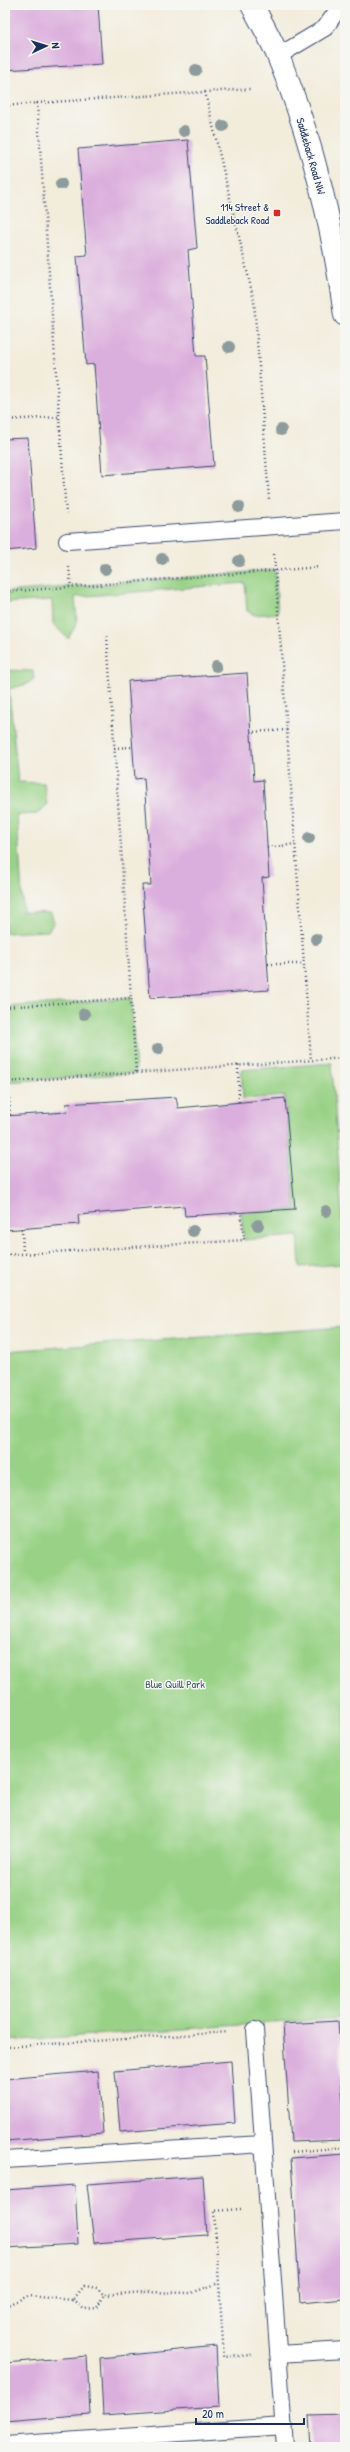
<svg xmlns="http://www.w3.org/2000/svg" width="350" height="2452" font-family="'Patrick Hand',sans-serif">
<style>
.green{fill:#99d286;stroke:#5a8072}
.building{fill:#dbafdd}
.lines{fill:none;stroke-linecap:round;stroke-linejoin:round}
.service-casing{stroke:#3b4b71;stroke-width:18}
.tertiary-casing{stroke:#3b4b71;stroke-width:24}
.path{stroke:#3b4b71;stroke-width:2.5;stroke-dasharray:1 3;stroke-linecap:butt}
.service{stroke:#fff;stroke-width:16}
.tertiary{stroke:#fff;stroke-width:22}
.tree{fill:#8d9b9c}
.poi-dot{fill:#c8321e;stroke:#f6f6f2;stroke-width:1.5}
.labels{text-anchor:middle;stroke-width:3;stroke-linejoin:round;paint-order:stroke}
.street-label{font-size:11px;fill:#1b2f5e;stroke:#f6f6f2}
.poi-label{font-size:11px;fill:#1b2f5e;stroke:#f6f6f2;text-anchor:end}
.park-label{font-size:11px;fill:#3a5868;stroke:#f6f6f2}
</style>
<rect width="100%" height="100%" fill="#f6f6f2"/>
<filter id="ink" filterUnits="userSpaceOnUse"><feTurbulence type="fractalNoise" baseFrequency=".025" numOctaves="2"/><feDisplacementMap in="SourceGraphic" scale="8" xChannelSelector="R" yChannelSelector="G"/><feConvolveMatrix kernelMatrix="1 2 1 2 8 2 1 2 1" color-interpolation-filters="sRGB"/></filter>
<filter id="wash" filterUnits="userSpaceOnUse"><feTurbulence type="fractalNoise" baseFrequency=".012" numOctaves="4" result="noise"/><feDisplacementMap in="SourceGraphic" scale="16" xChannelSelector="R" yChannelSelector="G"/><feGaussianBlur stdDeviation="0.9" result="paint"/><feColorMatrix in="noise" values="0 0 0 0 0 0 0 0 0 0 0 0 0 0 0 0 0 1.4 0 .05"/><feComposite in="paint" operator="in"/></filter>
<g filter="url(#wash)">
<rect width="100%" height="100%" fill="#f2ecdb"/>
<!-- green -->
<path class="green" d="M275,570L278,613L255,615L247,611L245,583L75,597L77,623L68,639L53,624L52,600L5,603V592Z
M5,670L33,671L34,679L27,684L9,689L18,782L44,783L47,805L37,814L17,815L23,912L51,913L54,922L48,931L5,933Z
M131,998L136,1073L5,1082V1007Z
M332,1063L345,1264L300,1267L298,1236L244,1240L241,1212L295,1209L285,1096L243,1099L241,1070Z
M345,1327V2018L5,2041V1351Z"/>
<g id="blocks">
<!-- building -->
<path class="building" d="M5,5H98L102,64L5,70Z
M188,140L197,248L188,250L196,356H205L214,466L102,475L94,364L86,365L77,256L87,255L78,149Z
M28,438L36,548L5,551V439Z
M247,673L254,781L263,780L269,877L262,878L269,990L150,998L142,885H151L144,778L135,779L128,681Z
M176,1097L178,1108L285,1098L295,1209L185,1216L184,1206L78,1215L79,1224L5,1230V1116L67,1112L66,1104Z
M338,2021L345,2140L291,2142L283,2024Z
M231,2061L235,2123L120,2132L115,2071Z
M98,2071L103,2133L5,2141V2079Z
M345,2154V2299L300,2303L291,2158Z
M203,2176L207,2235L94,2243L87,2184Z
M75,2185L78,2244L5,2248V2190Z
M216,2346L219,2407L103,2415L100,2358Z
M87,2356L90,2415L5,2422V2363Z
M345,2414V2447H311L309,2415Z"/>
</g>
</g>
<g filter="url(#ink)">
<use href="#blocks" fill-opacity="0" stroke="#3b4b71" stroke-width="1"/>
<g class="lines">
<!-- service casing -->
<g class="service-casing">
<path id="service" d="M278,56L325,28L341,5
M67,541L345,521
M255,2030L285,2447
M5,2160L263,2144
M278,2354L345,2350
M5,2445L284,2426"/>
</g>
<!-- tertiary casing -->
<g class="tertiary-casing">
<path id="tertiary" d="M252,5C261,22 271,39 278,56C312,138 333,227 345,315"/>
</g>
<!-- path -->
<path class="path" d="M205,92L254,301L269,499
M37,103L250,89
M5,106L37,103L66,514
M5,420L59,417
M274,554L311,1060
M69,567L71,587
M5,592L320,567
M107,636L136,1073
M250,732L287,730
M114,748L133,747
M267,848L295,844
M268,964H304
M5,1007L131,998
M238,1065L239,1102
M5,1082L345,1058
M8,1082L10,1115
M22,1229L23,1253
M5,1255L244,1240L241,1212
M339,2043L345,2042
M5,2047L228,2032
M292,2152L345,2147
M241,2209L214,2211L224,2357L252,2355
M73,2300L84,2309L97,2308L104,2295
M5,2306L28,2296L73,2300L84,2286L97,2288L104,2295L145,2292L191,2293L219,2283"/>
<!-- service -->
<use href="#service" class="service"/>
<!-- tertiary -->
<use href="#tertiary" class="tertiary"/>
</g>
<!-- trees -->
<g class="tree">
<circle cx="196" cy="70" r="6"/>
<circle cx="223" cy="126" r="6"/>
<circle cx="184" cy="131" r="6"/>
<circle cx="61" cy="184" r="6"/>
<circle cx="229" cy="347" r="6"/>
<circle cx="281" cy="430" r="6"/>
<circle cx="239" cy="507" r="6"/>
<circle cx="162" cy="559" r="6"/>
<circle cx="239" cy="561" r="6"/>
<circle cx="105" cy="569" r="6"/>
<circle cx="216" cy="666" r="6"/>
<circle cx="309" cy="838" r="6"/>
<circle cx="316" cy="939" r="6"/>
<circle cx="84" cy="1014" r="6"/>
<circle cx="158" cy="1049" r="6"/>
<circle cx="326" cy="1211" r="6"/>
<circle cx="258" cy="1225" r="6"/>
<circle cx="193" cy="1231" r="6"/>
</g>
</g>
<!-- markers -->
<rect class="poi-dot" x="273" y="209" width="8" height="8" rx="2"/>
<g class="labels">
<!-- street labels -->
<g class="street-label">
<text transform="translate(311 156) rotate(74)" y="4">Saddleback Road NW</text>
</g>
<!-- poi labels -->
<g class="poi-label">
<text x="269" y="211">114 Street &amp;<tspan x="269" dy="13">Saddleback Road</tspan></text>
</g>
<!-- park labels -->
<g class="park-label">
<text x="175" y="1688">Blue Quill Park</text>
</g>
</g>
<!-- margin -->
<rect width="350" height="2452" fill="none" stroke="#f6f6f2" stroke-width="20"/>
<!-- north arrow -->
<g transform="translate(46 46) rotate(86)" stroke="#f6f6f2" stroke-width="3" paint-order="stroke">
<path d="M0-3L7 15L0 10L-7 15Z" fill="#1b2f5e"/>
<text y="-6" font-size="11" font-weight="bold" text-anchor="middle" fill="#1b2f5e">N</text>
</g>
<!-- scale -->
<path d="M196 2418v6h108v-6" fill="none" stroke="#1b2f5e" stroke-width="2"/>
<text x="202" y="2418" font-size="12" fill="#1b2f5e" stroke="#f6f6f2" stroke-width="3" paint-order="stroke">20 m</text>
</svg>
